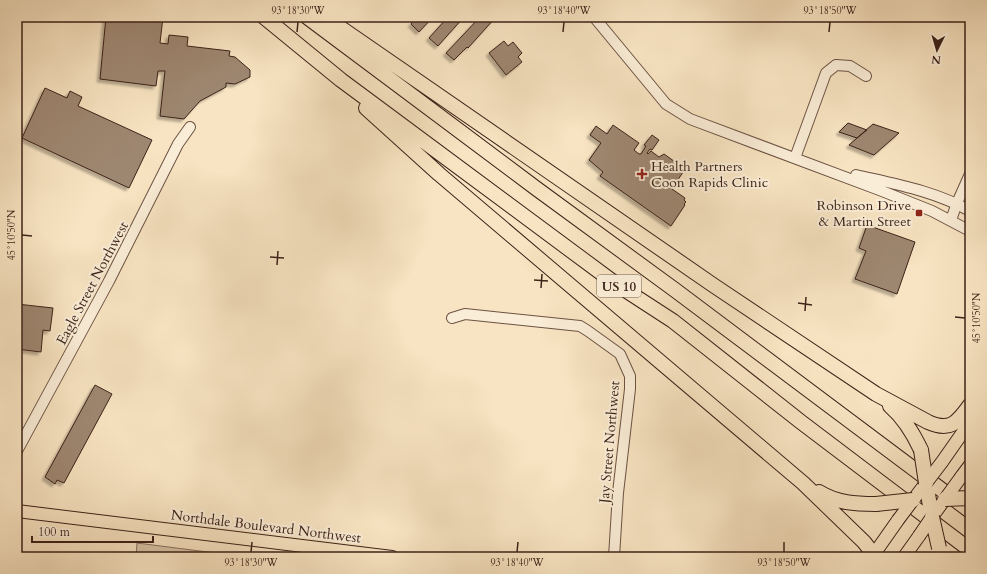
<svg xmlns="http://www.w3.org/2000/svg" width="987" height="574" font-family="Cardo,serif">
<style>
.green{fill:#d8c3a5;stroke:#8a725f}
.building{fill:#9e8771;stroke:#3d2219;filter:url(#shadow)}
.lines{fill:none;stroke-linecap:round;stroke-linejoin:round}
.minor-casing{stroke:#6c5243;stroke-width:12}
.major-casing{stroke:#3d2219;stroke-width:14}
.highway-casing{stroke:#3d2219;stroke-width:16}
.minor{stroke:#faedd7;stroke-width:10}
.major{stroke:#f8e4c2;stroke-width:12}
.highway{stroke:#f8e4c2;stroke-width:14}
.major-bridge-casing{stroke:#3d2219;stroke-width:14;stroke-linecap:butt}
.highway-bridge-casing{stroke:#3d2219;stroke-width:16;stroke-linecap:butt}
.major-bridge{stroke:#f8e4c2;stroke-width:12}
.highway-bridge{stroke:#f8e4c2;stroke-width:14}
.ticks{fill:none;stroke:#3d2219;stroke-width:1.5}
.poi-dot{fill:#8f2418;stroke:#faedd7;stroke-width:1.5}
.labels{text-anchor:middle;stroke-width:4;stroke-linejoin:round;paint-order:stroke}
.shield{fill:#faedd7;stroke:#765f52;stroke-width:1}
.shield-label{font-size:13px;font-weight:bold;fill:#3d2219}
.poi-label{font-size:14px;fill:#3d2219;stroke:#faedd7;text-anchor:start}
.street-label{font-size:14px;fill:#3d2219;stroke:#faedd7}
.neatline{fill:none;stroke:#3d2219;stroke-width:1.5}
.ticks-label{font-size:10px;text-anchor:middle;fill:#3d2219}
</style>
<defs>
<filter id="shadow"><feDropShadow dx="-3" dy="3" stdDeviation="1" flood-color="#0004"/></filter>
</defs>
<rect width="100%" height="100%" fill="#f8e4c2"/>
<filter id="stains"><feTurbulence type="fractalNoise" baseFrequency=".005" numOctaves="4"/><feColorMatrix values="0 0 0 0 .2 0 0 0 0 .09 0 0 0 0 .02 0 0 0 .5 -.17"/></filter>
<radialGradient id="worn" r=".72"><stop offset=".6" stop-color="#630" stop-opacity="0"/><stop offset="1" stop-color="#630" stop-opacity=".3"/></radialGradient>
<!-- green -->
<path class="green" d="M137,543L247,557H136Z"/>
<!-- building -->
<path class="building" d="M106,17H163L160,43L168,44L169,35L188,37L187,46L230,51L229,56L235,57L250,70V77L235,84L226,83V87L200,101L184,119L160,116L165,71H158L156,86L100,79Z
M417,17H433L419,32L411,24Z
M448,17H464L438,46L429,38Z
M480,17H496L468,48L467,47L454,60L446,53Z
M504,41L508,46L513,42L522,53L518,57L522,62L506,75L489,53Z
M45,88L67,98L70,91L82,97L78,106L152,140L129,188L22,138Z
M848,123L867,130L857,138L839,132Z
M873,124L899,133L874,155L849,145Z
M613,125L639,143L634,150L639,154H641L646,146L644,145L652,135L659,140L652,150L650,149L647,153L648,154L651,151L659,157L664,154L685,169L672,189L685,198L684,200L686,202L684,204L685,205L671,226L600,176L603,172L589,160L601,143L590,135L596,126L607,134Z
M867,225L915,242L897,294L855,279L866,251L859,248Z
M17,304L53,308L50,331L43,330L41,352L17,349Z
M95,385L112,394L64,483L57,480L55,484L45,477Z"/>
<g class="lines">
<!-- minor casing -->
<g class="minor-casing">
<path id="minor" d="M594,17L666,104L690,119L882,191L932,211L970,231
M795,158L826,73L836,65L850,66L866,76
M856,175C895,184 935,191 970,211
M951,220L957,203L970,174
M452,318L465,314L580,326L588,331L620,354L630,376V389L618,493L614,557
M17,451L109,281L178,144L190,127"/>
</g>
<!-- major casing -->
<g class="major-casing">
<path id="major" d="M942,462L970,422
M961,477L970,465
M913,500L926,483
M17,511L392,557
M932,517L945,499
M872,557L898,520
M904,557L919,536"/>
</g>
<!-- highway casing -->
<g class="highway-casing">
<path id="highway" d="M264,17L341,80L616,284L673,321L801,422L970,550
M307,17L537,189L675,290L970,511
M325,17L713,285L876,394L928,422C950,432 957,423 970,405
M366,108L439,174L803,483L864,542L871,551L873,556
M890,406C904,418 913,433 921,450
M926,483L932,517
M819,492C837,503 855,504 876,504"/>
</g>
<!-- minor -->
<use href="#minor" class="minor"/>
<!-- major -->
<use href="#major" class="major"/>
<!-- highway -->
<use href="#highway" class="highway"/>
<!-- major-bridge casing -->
<g class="major-bridge-casing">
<path id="major-bridge" d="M926,483L942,462
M945,499L961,477
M898,520L913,500
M919,536L932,517"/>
</g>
<!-- highway-bridge casing -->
<g class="highway-bridge-casing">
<path id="highway-bridge" d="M921,450L926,483
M945,499L970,498
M876,504L913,500
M932,517L939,548"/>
</g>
<!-- major-bridge -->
<use href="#major-bridge" class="major-bridge"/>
<!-- highway-bridge -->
<use href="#highway-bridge" class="highway-bridge"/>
</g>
<!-- ticks -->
<path class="ticks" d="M297,32L298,22M563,32L564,22M829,32L830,22M22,235L32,236M270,257L284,258M277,265L278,251M534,280L548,281M541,288L542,274M798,303L812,305M805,311L806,297M955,317L965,318M251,552L252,542M517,552L518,542M784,552V542"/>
<!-- markers -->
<g class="poi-dot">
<path d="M640 168h4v4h4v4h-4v4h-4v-4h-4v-4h4z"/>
<rect x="915" y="209" width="8" height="8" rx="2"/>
</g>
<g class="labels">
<!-- shield labels -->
<rect class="shield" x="597" y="275" width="44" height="22" rx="3"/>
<g class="shield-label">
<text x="619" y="291">US 10</text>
</g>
<!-- poi labels -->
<g class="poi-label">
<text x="651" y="171">Health Partners<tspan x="651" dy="16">Coon Rapids Clinic</tspan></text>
<text x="911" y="210" text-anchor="end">Robinson Drive<tspan x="911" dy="16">&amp; Martin Street</tspan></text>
</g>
<!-- street labels -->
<g class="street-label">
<text transform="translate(92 283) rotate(-62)" y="5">Eagle Street Northwest</text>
<text transform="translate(609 442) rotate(-85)" y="5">Jay Street Northwest</text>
<text transform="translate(266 526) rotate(7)" y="5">Northdale Boulevard Northwest</text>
</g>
</g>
<!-- margin -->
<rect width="987" height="574" fill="none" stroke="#f8e4c2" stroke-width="44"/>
<!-- north arrow -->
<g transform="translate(937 50) rotate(185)" stroke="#faedd7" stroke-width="3" paint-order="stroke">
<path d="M0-3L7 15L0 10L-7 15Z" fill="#3d2219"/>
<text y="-6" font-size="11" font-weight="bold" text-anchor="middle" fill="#3d2219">N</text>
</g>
<!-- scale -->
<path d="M32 536v6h121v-6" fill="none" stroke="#3d2219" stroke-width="2"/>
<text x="38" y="536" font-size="12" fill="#3d2219" stroke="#faedd7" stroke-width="3" paint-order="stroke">100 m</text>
<rect x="22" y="22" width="943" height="530" class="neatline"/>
<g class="ticks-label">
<text x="298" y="14">93°18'30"W</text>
<text x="564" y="14">93°18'40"W</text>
<text x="830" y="14">93°18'50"W</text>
<text transform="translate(11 235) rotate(-90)" y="4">45°10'50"N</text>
<text transform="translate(976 318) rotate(-90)" y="4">45°10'50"N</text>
<text x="251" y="566">93°18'30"W</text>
<text x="517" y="566">93°18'40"W</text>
<text x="784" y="566">93°18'50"W</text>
</g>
<rect width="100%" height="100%" filter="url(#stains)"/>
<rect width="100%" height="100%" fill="url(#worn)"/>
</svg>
